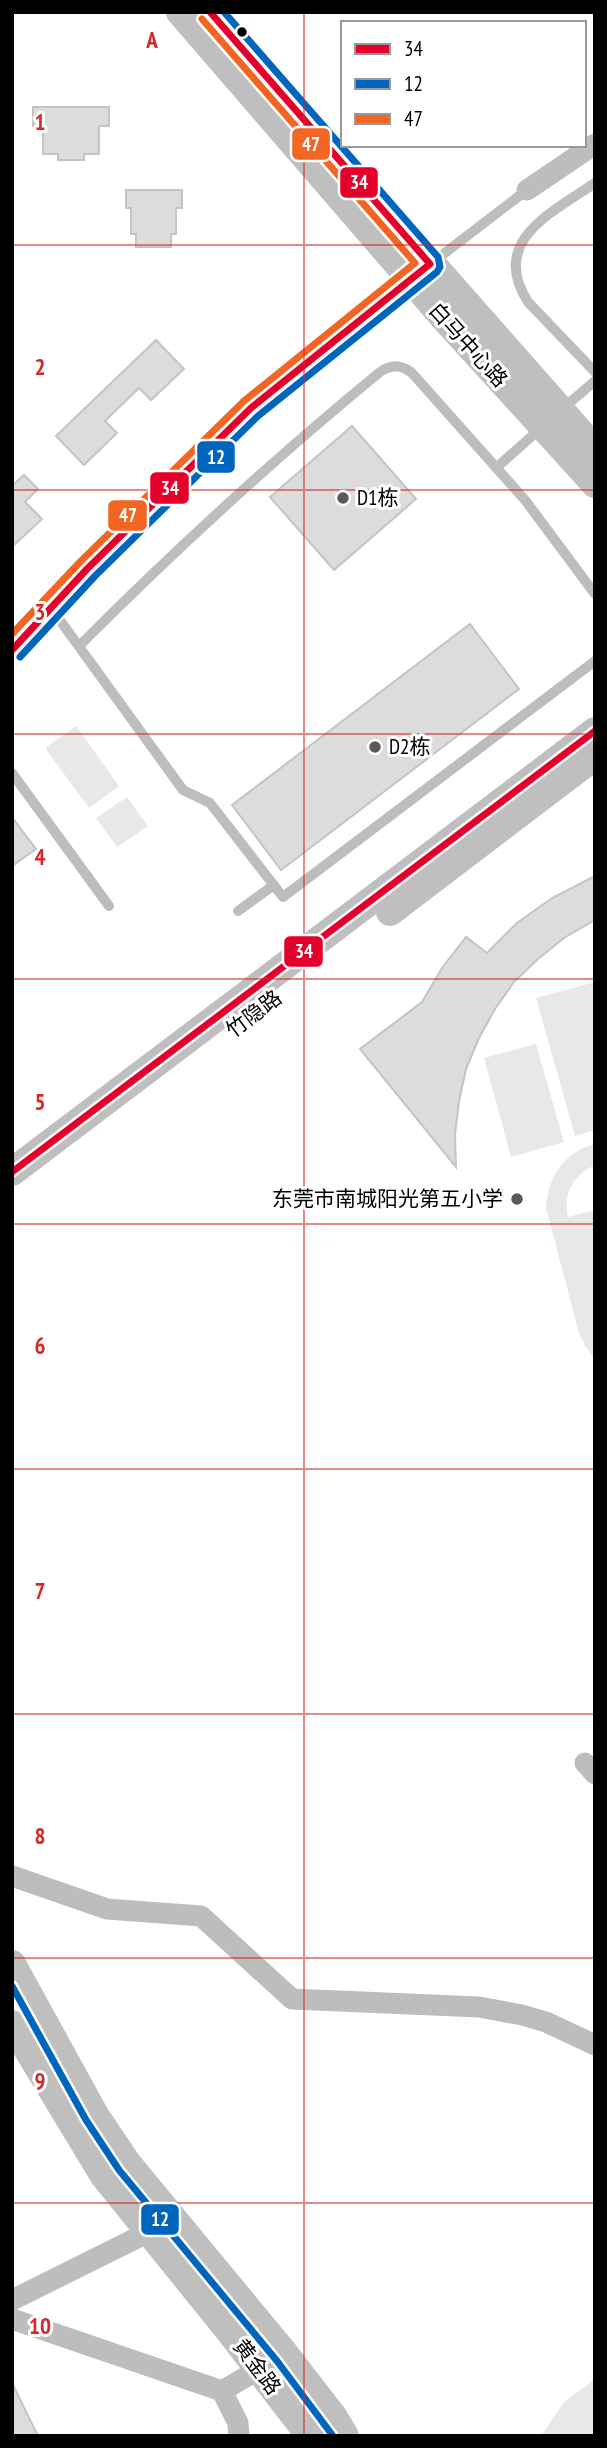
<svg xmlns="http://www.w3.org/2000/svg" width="607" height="2448" font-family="'PT Sans Narrow','Noto Sans SC',sans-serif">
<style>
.green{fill:#e8e8e8}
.building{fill:#dcdcdc;stroke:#c4c4c4;stroke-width:2}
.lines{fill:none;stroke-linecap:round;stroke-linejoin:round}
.lane{stroke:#bdbdbd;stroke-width:10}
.street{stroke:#bdbdbd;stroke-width:21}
.secondary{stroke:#bfbfbf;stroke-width:28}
.bus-1-casing{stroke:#fff;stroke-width:12}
.bus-2-casing{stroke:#fff;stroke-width:12}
.bus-3-casing{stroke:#fff;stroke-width:12}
.bus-1{stroke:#e4002b;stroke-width:7}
.bus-2{stroke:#0065bd;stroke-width:7}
.bus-3{stroke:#f26522;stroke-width:7}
.grid{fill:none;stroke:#d62828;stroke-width:2;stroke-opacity:0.55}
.bus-dot{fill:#000;stroke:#fff;stroke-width:2.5}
.poi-dot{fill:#595959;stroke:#fff;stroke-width:2.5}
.labels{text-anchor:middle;stroke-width:6;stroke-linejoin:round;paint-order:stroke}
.street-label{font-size:21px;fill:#000;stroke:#fff}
.poi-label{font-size:21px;fill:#000;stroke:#fff;text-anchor:start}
.grid-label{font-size:23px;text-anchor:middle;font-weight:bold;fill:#d62828;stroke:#fff;stroke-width:6;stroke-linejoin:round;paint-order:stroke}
.line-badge{stroke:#fff;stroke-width:2.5}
.badge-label{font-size:19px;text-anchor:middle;font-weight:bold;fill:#fff}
</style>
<rect width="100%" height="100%" fill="#fff"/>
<!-- green -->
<path class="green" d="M76,726L119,786L89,808L45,748Z
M127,797L148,826L117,847L96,818Z
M595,982V1130L575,1136L536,998Z
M536,1044L564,1142L511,1157L484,1058Z
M595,1144V1165C573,1175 563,1194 568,1217L595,1210V1359L585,1346L579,1333L546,1208C548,1177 563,1153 595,1144Z
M595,2379V2436H541L564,2402Z"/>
<!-- building -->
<path class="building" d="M33,107H109V126H99V154H84V160H58V154H43V126H33Z
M126,190H182V208H176V234H171V247H136V234H131V208H126Z
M156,340L184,369L151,400L139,388L105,421L117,433L84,465L56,436Z
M352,426L416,499L334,570L270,497Z
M24,475L38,489L25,502L42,519L12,547V486Z
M470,624L519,689L281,870L232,805Z
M12,817L36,849L12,866Z
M595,876V920L564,938L538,959L514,982L495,1009L479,1038L466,1069L459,1101L455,1134L456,1167L360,1049L422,1002L442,968L466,937L487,953L517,923L552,898Z
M12,2383L38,2436H12Z"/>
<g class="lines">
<!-- lane -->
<path class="lane" d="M595,183C551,213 489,241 528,302L595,372
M433,262L527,190
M561,410L595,381
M496,468L541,428
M51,608L183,790L210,803L283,897L595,661
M79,646C175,550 275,458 380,372C391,364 402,365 412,373L525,500L595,594
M12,650L87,569L251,408L409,280
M12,773L109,906
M238,911L274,885"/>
<!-- street -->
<path class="street" d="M527,190L595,144
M585,1763L595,1774
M12,1876L107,1909L201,1916L292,1999L479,2007L522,2015L546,2022L595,2045
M12,2300L161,2226
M12,2319L222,2391L238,2423L239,2436
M222,2391L271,2362"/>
<!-- secondary -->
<path class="secondary" d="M180,12L445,319L595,484
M210,12L595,449
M390,912L595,756
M12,1172L595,731
M12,1964L95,2115L128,2164L285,2354L333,2416L345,2436
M12,2024L104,2176L230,2332L310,2436"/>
<!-- bus-1 casing -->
<g class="bus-1-casing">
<path id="bus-1" d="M12,650L87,569L251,408L430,264L210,12
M12,1172L595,731"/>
</g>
<!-- bus-2 casing -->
<g class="bus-2-casing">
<path id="bus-2" d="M20,657L95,576L258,416L437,272L440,267L438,257L224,12
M12,1986L86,2120L119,2170L277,2361L333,2436"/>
</g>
<!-- bus-3 casing -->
<g class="bus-3-casing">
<path id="bus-3" d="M12,634L80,562L244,401L415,263L202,19"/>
</g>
<!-- bus-1 -->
<use href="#bus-1" class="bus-1"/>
<!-- bus-2 -->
<use href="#bus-2" class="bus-2"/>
<!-- bus-3 -->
<use href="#bus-3" class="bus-3"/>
</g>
<!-- grid -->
<path class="grid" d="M304,12V2436M12,245H595M12,490H595M12,734H595M12,979H595M12,1224H595M12,1469H595M12,1714H595M12,1958H595M12,2203H595"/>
<!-- markers -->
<circle class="bus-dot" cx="242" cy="32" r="6"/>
<g class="poi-dot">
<circle cx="343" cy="498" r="7"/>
<circle cx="375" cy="747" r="7"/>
<circle cx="517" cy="1199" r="7"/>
</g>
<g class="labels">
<!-- street labels -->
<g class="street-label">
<text transform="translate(468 345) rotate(48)" y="7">白马中心路</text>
<text transform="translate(254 1014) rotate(-37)" y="7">竹隐路</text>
<text transform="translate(257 2367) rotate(53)" y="7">黄金路</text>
</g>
<!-- poi labels -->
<g class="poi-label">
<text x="357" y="505">D1栋</text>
<text x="389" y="754">D2栋</text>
<text x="503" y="1206" text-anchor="end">东莞市南城阳光第五小学</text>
</g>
</g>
<g class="grid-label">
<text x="152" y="48">A</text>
<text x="40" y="130">1</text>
<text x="40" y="375">2</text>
<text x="40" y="620">3</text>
<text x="40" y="865">4</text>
<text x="40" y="1110">5</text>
<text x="40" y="1354">6</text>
<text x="40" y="1599">7</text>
<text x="40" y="1844">8</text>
<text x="40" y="2089">9</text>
<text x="40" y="2334">10</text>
</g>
<g class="line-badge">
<rect x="291" y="127" width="40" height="34" rx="7" fill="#f26522"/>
<rect x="339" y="166" width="40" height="33" rx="7" fill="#e4002b"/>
<rect x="196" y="440" width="40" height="34" rx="7" fill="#0065bd"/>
<rect x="149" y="471" width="41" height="34" rx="7" fill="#e4002b"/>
<rect x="107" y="499" width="41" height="33" rx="7" fill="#f26522"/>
<rect x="283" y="935" width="41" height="33" rx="7" fill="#e4002b"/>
<rect x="140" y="2203" width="40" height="33" rx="7" fill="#0065bd"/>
</g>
<g class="badge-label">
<text x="311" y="151">47</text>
<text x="359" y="189">34</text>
<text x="216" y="464">12</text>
<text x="170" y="495">34</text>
<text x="128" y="522">47</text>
<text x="304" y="958">34</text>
<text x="160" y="2226">12</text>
</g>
<!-- border -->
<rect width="607" height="2448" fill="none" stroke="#000000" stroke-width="28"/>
<!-- legend -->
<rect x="341" y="21" width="245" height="126" fill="#ffffff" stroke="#999999" stroke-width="2"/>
<rect x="355" y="44" width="35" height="10" fill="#e4002b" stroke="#999999" stroke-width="2"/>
<text x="404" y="56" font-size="21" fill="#000000">34</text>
<rect x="355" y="79" width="35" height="10" fill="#0065bd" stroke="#999999" stroke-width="2"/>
<text x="404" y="91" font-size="21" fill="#000000">12</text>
<rect x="355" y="114" width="35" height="10" fill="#f26522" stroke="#999999" stroke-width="2"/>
<text x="404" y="126" font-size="21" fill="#000000">47</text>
</svg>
